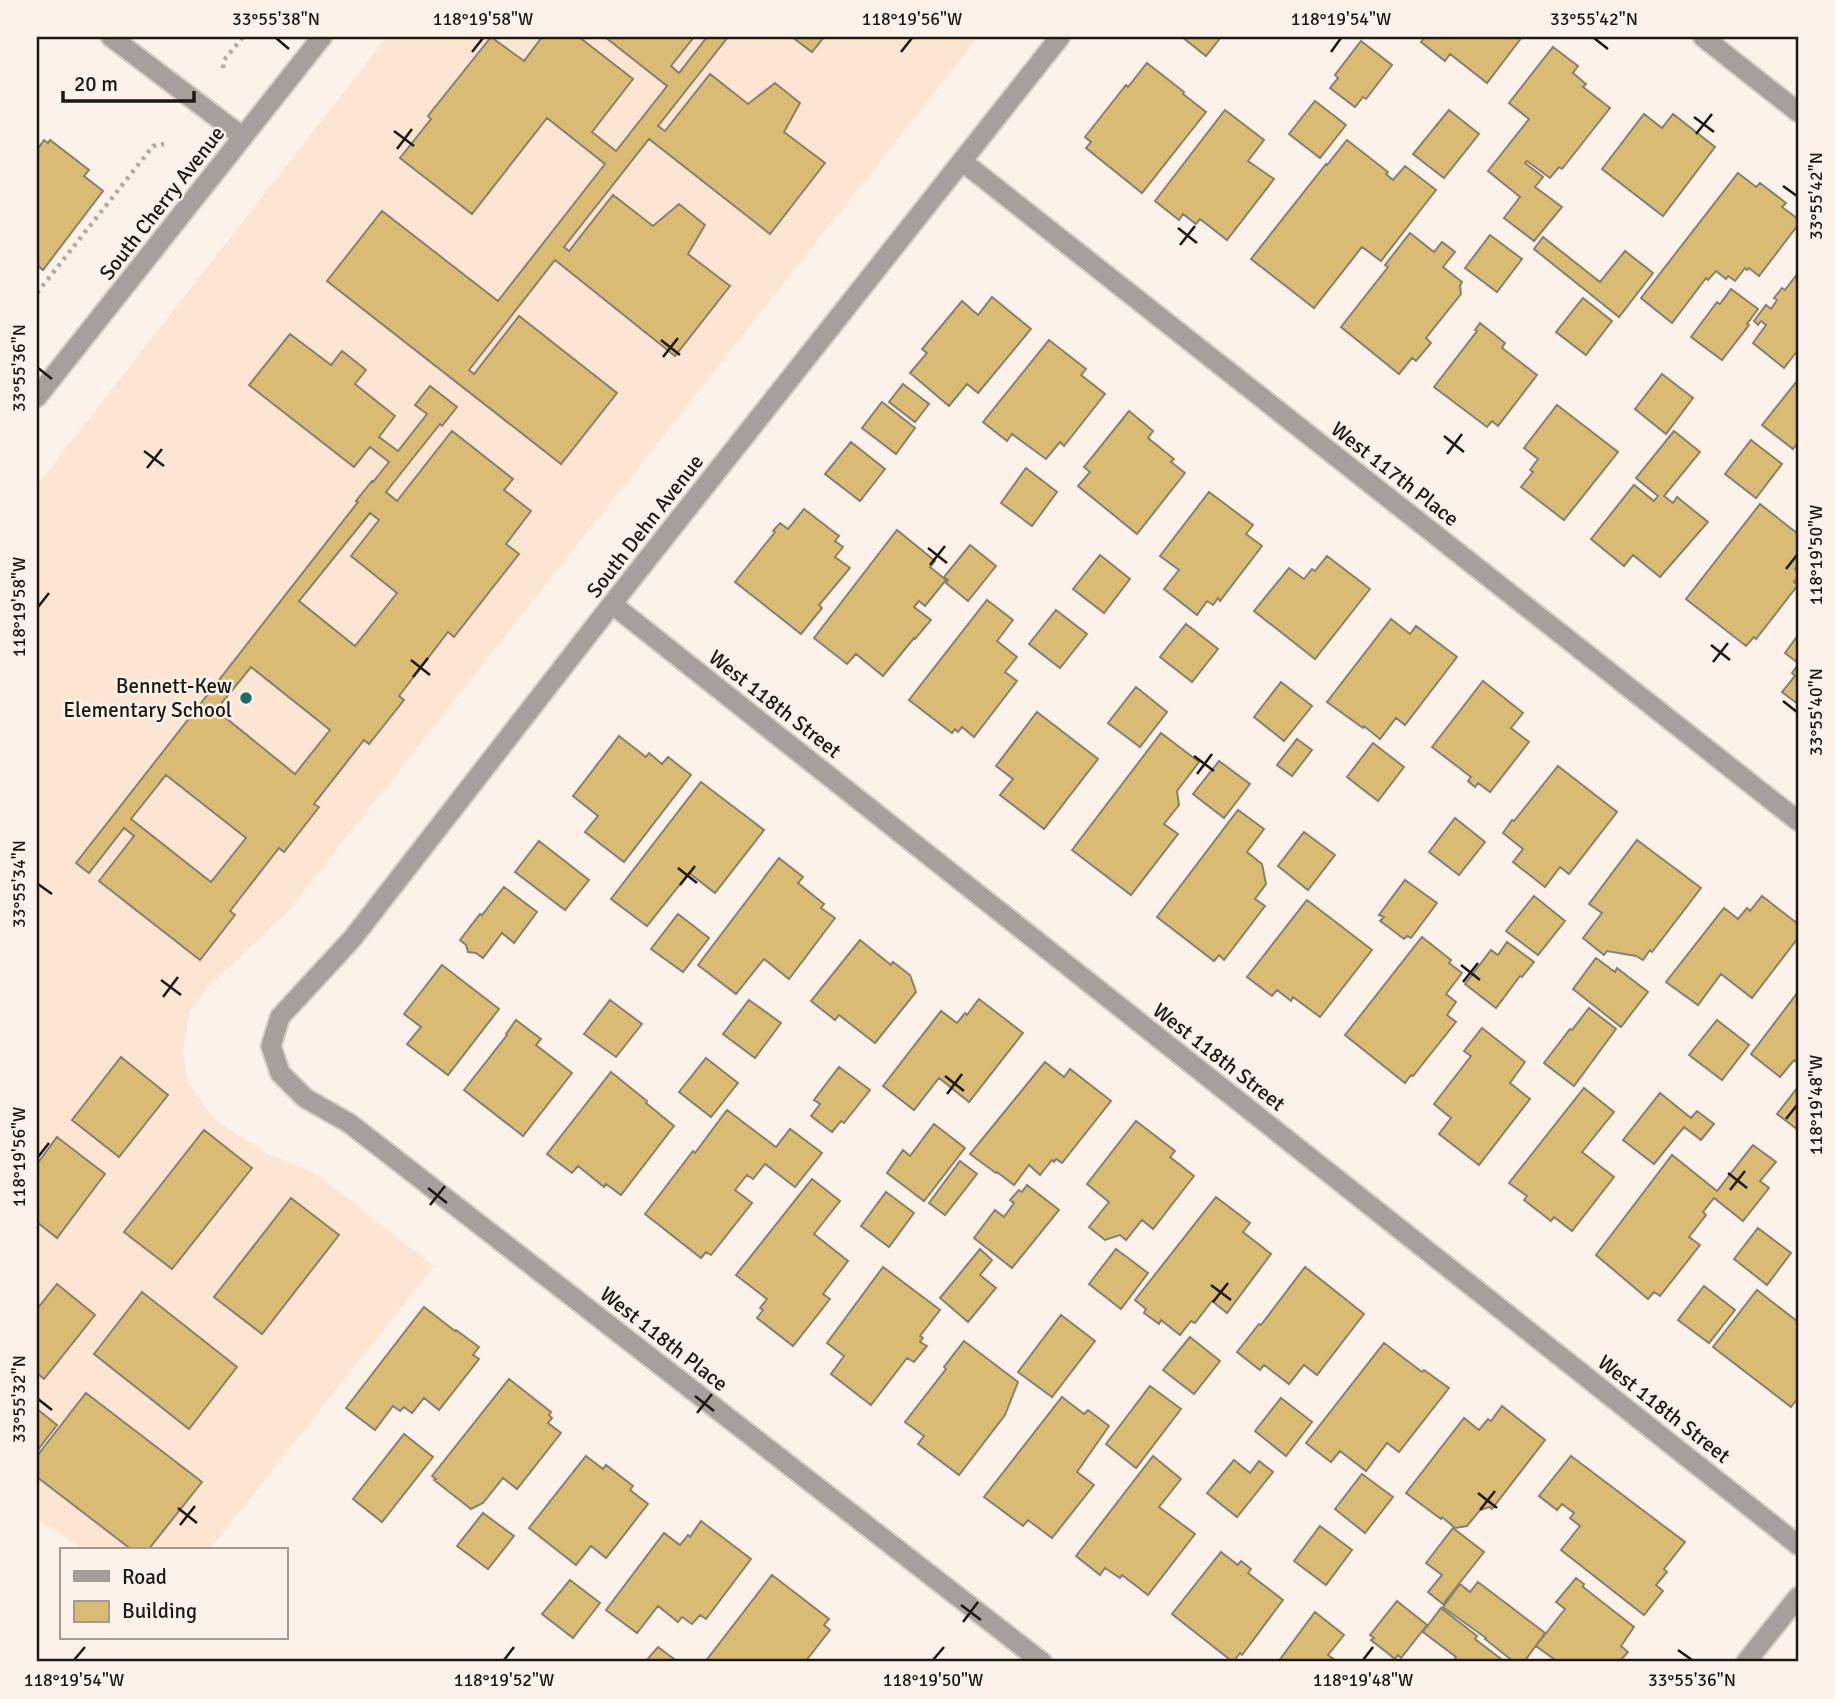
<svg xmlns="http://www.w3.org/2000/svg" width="1835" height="1699" font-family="Signika,sans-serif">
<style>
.built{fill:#fde5d3}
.building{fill:#d9bb73;stroke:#888170;stroke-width:2;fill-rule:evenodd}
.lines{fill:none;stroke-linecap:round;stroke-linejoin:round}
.minor-casing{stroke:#d8cfc8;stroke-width:23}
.path{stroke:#b3aba4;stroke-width:4.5;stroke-dasharray:3.5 5;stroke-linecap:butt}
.minor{stroke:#a89e9c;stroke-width:19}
.ticks{fill:none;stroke:#1e1813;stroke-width:2.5}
.poi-dot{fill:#206c6c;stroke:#fcf2ea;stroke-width:2.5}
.labels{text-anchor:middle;stroke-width:5;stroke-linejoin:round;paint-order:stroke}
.street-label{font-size:21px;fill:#1e1813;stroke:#fcf2ea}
.poi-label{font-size:21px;fill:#1e1813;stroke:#fcf2ea;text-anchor:end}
.neatline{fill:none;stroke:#1e1813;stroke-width:2.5}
.ticks-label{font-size:18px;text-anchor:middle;fill:#1e1813}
</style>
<rect width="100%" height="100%" fill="#fcf2ea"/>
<!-- built -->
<path class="built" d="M387,37H978L288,911L206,989L190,1011L183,1051L187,1081L214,1119L264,1152L309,1171L324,1180L434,1266L209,1550H85L37,1519V485Z"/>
<!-- building -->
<path class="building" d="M491,37L524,61L542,37H579L633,79L592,132L616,151L667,86L605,37H694L671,66L679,73L707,37H728L658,126L665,131L710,74L748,104L775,83L800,103L784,132L825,163L770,234L649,139L564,247L569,251L613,195L653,226L679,204L705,225L688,254L730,286L675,356L555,260L469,370L474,374L519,316L617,393L561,464L327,281L382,211L498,301L605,164L547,118L472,214L400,158L431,119L428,116Z
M792,37H824L812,52Z
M1182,37H1221L1206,56Z
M1425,37H1522L1487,83L1450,54L1445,61L1421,42Z
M1361,41L1392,65L1366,99L1363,97L1355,107L1330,88L1338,78L1335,75Z
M1553,47L1578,66L1573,73L1586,84L1583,87L1610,108L1562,169L1559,167L1550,178L1527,161L1525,163L1543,177L1535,187L1562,207L1534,241L1504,218L1520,197L1488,171L1529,119L1509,103Z
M1147,63L1184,92L1183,94L1206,112L1142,193L1086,148L1091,142L1085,137L1126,85L1128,87Z
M1315,101L1346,125L1320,158L1289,134Z
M1225,110L1264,140L1248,161L1274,179L1227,240L1200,219L1196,224L1183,214L1179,220L1155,201Z
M1449,110L1479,134L1444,178L1413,154Z
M1644,114L1662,128L1673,114L1715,147L1663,216L1602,169Z
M44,140L48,143L50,140L89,170L84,176L103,191L43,270L37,265V150Z
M1347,140L1388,172L1386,174L1393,180L1405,166L1436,190L1381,261L1362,247L1314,308L1251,259L1326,164L1327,165Z
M1738,173L1756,187L1760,183L1786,203L1782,207L1798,219V225L1759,276L1749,268L1747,270L1745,268L1735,281L1728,276L1726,279L1716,271L1708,280L1706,278L1672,323L1641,298Z
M1410,233L1434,252L1442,242L1455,252L1443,267L1462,282L1460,286L1461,294L1426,338L1431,343L1416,361L1412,358L1399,374L1341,327L1388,267L1385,265Z
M1490,235L1522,259L1497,292L1465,268Z
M1543,237L1600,282L1625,251L1653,273L1619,317L1534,249Z
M1798,273V350L1784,368L1753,343L1766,325L1761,321L1758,325L1754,321L1766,305L1771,309L1777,300L1774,298L1782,288L1785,290Z
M1731,289L1758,309L1747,324L1749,325L1722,360L1691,337L1717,302L1720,304Z
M992,297L1031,329L978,393L967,384L949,406L910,373L927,353L922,349L962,301L978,315Z
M1583,298L1612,321L1586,355L1556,332Z
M1480,323L1505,343L1502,348L1537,375L1498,426L1492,421L1487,427L1434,387L1477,331L1475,330Z
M290,334L331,365L342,351L366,370L355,384L395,416L379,437L398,451L427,414L415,405L430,386L457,407L442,426L440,424L386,492L397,501L452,431L513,479L504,490L531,511L506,544L519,554L454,637L448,632L399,696L404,700L369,744L364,740L314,804L319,807L284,852L279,848L230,911L235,915L200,960L99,881L134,836L124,828L89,873L76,863L358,502L356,501L372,481L373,482L389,462L370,447L354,467L249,385ZM370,513L379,520L351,556L397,593L355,646L299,601ZM251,667L330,730L295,774L216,710ZM166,775L246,838L211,882L131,819Z
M1049,340L1086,369L1081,375L1105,394L1064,446L1060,442L1046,459L1012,434L1007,441L983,422Z
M1662,374L1693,398L1666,434L1635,409Z
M1797,381L1798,382V442L1793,449L1762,425Z
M903,384L929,404L915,422L889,402Z
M882,402L915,428L896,454L862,428Z
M1557,405L1618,452L1564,520L1521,487L1533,472L1530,470L1538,459L1524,448Z
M1129,411L1153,431L1148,438L1174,459L1171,462L1185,473L1137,534L1078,486L1090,472L1084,467Z
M1674,431L1700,452L1664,496L1673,503L1677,497L1708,522L1660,577L1633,555L1624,566L1591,539L1634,485L1654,501L1658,496L1636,478Z
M1751,440L1782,464L1756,498L1725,474Z
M851,442L885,469L860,501L825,474Z
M1026,468L1057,492L1032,526L1001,503Z
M1209,492L1253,525L1246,534L1262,546L1220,601L1218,598L1213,605L1207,601L1197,615L1164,589L1179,570L1160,556Z
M1760,504L1798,534V565L1795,569L1798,572V576L1794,582L1798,585L1756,639L1754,637L1746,646L1686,599Z
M804,509L839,536L835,541L843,547L835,557L850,568L819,605L822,608L801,634L735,582L775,532L773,531L780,523L788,529Z
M897,530L935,561L930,567L946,580L925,606L919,601L914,607L931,620L915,639L914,638L883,676L856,654L847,664L814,638Z
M970,545L996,566L968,601L946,583L948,580L944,577Z
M1100,555L1130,579L1104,613L1073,589Z
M1327,556L1370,589L1315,659L1254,611L1289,568L1304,579L1312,569L1315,571Z
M987,600L1013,620L997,641L1017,657L1005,672L1017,681L974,737L962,727L958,732L955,729L952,733L909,700Z
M1056,610L1087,634L1060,668L1029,644Z
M1391,619L1410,634L1416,626L1457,657L1405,725L1396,718L1380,739L1364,726L1363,728L1327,702Z
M1186,624L1218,649L1192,682L1160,657Z
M1798,635V663L1785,653Z
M1798,665V704L1782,692L1795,676L1792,673Z
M1483,681L1523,713L1511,728L1529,742L1490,792L1478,783L1475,787L1468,781L1471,777L1432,747Z
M1281,682L1312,706L1284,741L1254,717Z
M1136,687L1167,712L1140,747L1108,723Z
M1037,712L1098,759L1044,829L1000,795L1013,779L996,766Z
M1161,733L1199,762L1177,791L1179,805L1164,824L1178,834L1131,895L1072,850Z
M619,736L646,757L649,753L662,764L668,757L691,775L624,862L585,832L598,816L573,796Z
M1297,739L1312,750L1292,776L1277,765Z
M1373,743L1404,767L1378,801L1347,777Z
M1219,761L1250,784L1224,818L1193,794Z
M1558,766L1617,812L1569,874L1560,867L1545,887L1513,862L1523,849L1503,833L1512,820L1514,821Z
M701,782L764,830L715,893L689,873L647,926L611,899Z
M1238,810L1264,829L1247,852L1262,864L1266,884L1255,899L1265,906L1224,960L1219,955L1214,961L1157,917Z
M1455,818L1485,842L1459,875L1429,852Z
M1304,832L1335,855L1308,890L1278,866Z
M1637,840L1701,888L1652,952L1650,950L1643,960L1636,956L1607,951L1604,955L1583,938L1602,913L1589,904Z
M539,841L589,880L565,910L515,872Z
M779,858L803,877L798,883L824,904L821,908L835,918L789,979L764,959L736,994L698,965Z
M1405,880L1437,903L1411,938L1407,936L1404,939L1380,921L1384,917L1379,915Z
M504,887L537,912L514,943L502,933L483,958L476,953L468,952L466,945L460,940L480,914L482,915Z
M1534,896L1565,921L1538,955L1506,931Z
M1762,896L1798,924V938L1752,998L1721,974L1698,1005L1666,982L1724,908L1738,919L1747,908L1750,911Z
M1307,900L1372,950L1320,1017L1293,997L1291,1001L1277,990L1272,996L1247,977Z
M678,914L709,938L683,972L651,949Z
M1422,937L1451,960L1449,963L1462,973L1446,994L1456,1002L1447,1015L1456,1022L1413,1076L1411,1075L1405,1083L1345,1035Z
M860,940L891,965L893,962L910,975L916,992L875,1043L839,1015L835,1020L811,1001Z
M1507,942L1534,962L1522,977L1520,976L1496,1008L1465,984L1491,950L1498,955Z
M1596,958L1615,972L1617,968L1648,992L1621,1027L1573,989Z
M442,965L499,1009L448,1075L407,1044L421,1027L404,1014Z
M1798,992V1063L1794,1060L1780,1077L1751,1054Z
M979,999L1023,1033L969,1102L939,1078L914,1110L883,1086L941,1011L957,1023L965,1013L967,1015Z
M610,1000L642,1024L616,1057L584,1034Z
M749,1000L781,1023L755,1058L723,1034Z
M1589,1008L1616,1029L1574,1086L1544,1063L1570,1029L1572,1030Z
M516,1020L541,1039L536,1045L572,1073L523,1136L464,1090L507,1035L506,1034Z
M1717,1020L1749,1045L1722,1080L1689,1055Z
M1482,1028L1525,1062L1510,1083L1530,1099L1479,1165L1439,1134L1451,1118L1434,1104L1471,1056L1464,1051Z
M121,1057L168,1095L119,1157L72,1120Z
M706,1058L738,1083L711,1117L679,1092Z
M1045,1062L1064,1077L1070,1069L1111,1101L1062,1163L1056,1159L1054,1162L1052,1160L1040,1175L1029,1165L1014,1185L997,1172L996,1173L970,1154Z
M839,1067L870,1090L844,1123L841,1121L832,1132L811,1116L820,1104L814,1100Z
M611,1072L647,1101L646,1103L674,1126L621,1195L606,1184L604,1187L578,1166L572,1173L547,1154Z
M1798,1087V1130L1777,1114Z
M1584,1088L1614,1112L1582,1152L1614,1177L1572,1231L1554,1217L1551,1221L1524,1200L1527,1196L1509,1183Z
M1660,1093L1691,1118L1697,1111L1714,1124L1701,1140L1684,1127L1654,1164L1623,1140Z
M727,1110L776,1147L790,1129L822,1153L795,1187L765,1164L753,1179L747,1175L735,1190L752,1203L711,1255L706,1252L701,1258L645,1214L693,1151L695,1153Z
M1136,1121L1175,1151L1170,1157L1194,1176L1153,1229L1142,1220L1126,1240L1120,1235L1105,1240L1089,1227L1109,1202L1087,1184Z
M934,1124L965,1148L924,1201L887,1173L903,1150L910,1156Z
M204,1130L252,1168L172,1269L124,1232Z
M57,1137L105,1174L57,1238L37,1222V1164Z
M1753,1145L1776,1162L1760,1181L1769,1188L1743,1221L1714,1198L1703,1212L1706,1215L1689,1237L1700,1245L1660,1296L1654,1292L1648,1299L1596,1255L1672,1155L1717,1191Z
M960,1161L977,1174L945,1215L929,1203Z
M812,1179L840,1201L814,1234L848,1261L823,1294L830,1299L793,1346L757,1318L763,1310L760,1308L767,1299L736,1275Z
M1027,1185L1059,1210L1012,1268L974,1238L995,1210L1004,1217L1014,1203L1010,1200L1019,1190L1022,1192Z
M886,1192L914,1213L889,1247L861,1226Z
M1216,1197L1250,1223L1243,1232L1271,1254L1227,1313L1212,1301L1195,1323L1191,1321L1180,1335L1161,1320L1159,1324L1144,1313L1146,1309L1135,1300Z
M291,1198L339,1235L262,1334L214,1297Z
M1758,1228L1791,1253L1767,1285L1734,1259Z
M980,1249L992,1260L980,1275L996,1288L968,1322L940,1298Z
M1116,1249L1148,1273L1121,1309L1089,1284Z
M883,1267L940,1310L920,1336L923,1338L920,1342L927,1346L914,1362L907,1358L871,1405L831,1374L844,1356L827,1343Z
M1305,1267L1364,1314L1317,1375L1304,1365L1289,1384L1264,1365L1260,1370L1237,1352L1259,1324L1261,1325Z
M57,1284L95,1315L44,1379L37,1373V1309Z
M1704,1286L1735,1310L1709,1343L1678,1320Z
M1757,1290L1798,1322V1398L1791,1407L1713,1347Z
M142,1292L237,1367L189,1429L94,1354Z
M424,1307L455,1331L456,1330L479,1347L473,1355L479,1359L439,1410L424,1398L412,1413L404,1407L400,1411L393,1406L375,1430L346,1408Z
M1061,1315L1095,1341L1052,1397L1018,1372Z
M1190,1337L1220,1361L1194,1394L1163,1370Z
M964,1341L1018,1382L1005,1415L959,1475L918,1444L924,1436L905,1422L946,1369L944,1367Z
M1384,1343L1422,1372L1424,1370L1449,1388L1399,1452L1387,1443L1366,1471L1340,1451L1331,1462L1306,1443Z
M509,1379L551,1412L549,1415L552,1418L548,1423L561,1433L517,1489L503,1478L483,1503L471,1509L434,1480L436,1479L432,1476Z
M1150,1386L1181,1409L1136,1468L1106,1444Z
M86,1393L202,1482L148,1550H132L37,1477V1456Z
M1062,1397L1084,1414L1088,1410L1109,1426L1077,1472L1094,1485L1052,1538L1028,1520L1023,1526L984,1497Z
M1281,1398L1312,1422L1286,1456L1255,1431Z
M1502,1406L1545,1440L1492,1509L1490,1507L1480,1510L1467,1526L1455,1528L1442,1517L1441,1519L1406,1493L1464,1418L1479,1430L1488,1419L1491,1421Z
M37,1409L57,1425L37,1451Z
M404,1434L433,1457L382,1522L353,1499Z
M586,1456L603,1469L606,1465L633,1486L630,1490L648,1504L606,1558L591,1546L576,1565L529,1528Z
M1153,1456L1181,1479L1159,1507L1195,1534L1148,1595L1122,1575L1120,1578L1105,1568L1100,1575L1076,1556Z
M1571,1456L1685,1542L1664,1569L1667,1572L1656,1585L1663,1591L1644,1615L1561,1550L1580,1526L1570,1518L1574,1513L1562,1504L1557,1510L1539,1496Z
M1234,1460L1250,1473L1259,1461L1273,1472L1237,1517L1207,1493Z
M1362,1474L1393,1497L1365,1533L1335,1509Z
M483,1513L514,1536L488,1569L457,1546Z
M701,1521L751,1559L706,1619L700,1615L692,1624L682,1617L678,1622L658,1606L637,1633L606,1610L664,1533L680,1545L688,1535L690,1537Z
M1320,1526L1352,1550L1326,1585L1294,1561Z
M1453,1528L1484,1552L1443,1604L1428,1592L1442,1575L1426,1563Z
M1221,1552L1238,1565L1241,1561L1251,1569L1248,1573L1283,1600L1242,1655L1240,1653L1233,1662L1172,1614Z
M772,1575L829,1619L824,1625L830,1630L805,1662H762L759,1660L757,1662H705Z
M1576,1578L1584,1584L1583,1587L1634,1627L1621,1646L1628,1652L1619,1662H1558L1536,1646L1565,1609L1556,1602Z
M570,1580L600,1603L573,1638L542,1614Z
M1478,1582L1545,1633L1524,1662H1514L1485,1639L1486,1638L1443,1607L1460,1584L1470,1592Z
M1397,1601L1427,1625L1401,1658L1398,1655L1395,1659L1371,1640L1374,1638L1370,1635Z
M1441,1608L1477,1636L1475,1639L1505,1662H1452L1456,1657L1423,1632Z
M1315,1612L1344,1635L1328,1655L1338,1662H1278Z
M658,1647L678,1662H645Z"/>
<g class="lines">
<!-- minor casing -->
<g class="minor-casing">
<path id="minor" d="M111,37L243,137
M1703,37L1798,112
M963,162L1798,821
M37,397L322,37
M612,604L1798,1545
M1042,1662L349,1123L305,1098L280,1073L271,1046L280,1017L352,939L612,604L1060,37
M1746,1662L1798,1597"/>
</g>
<!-- path -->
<path class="path" d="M223,68L224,60L243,37
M37,293L153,146L164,144"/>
<!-- minor -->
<use href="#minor" class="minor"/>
</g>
<!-- ticks -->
<path class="ticks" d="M276,38L289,49M1594,38L1608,49M472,52L483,38M901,52L912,38M1331,52L1341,38M1694,117L1714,132M394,131L414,146M1696,134L1712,114M397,149L412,129M1783,186L1797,196M1178,228L1197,243M1180,245L1195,226M661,340L680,355M663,357L678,338M38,368L52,379M1444,436L1464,452M144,451L164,466M1447,454L1462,434M147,468L162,449M928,548L947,563M930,565L945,546M1786,569L1797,555M38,607L49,593M1711,645L1730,660M411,660L430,675M1713,662L1728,643M413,677L428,658M1783,701L1797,712M1194,756L1214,771M1197,774L1212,754M678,868L697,883M38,884L52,894M680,885L695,866M1461,965L1480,980M161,980L181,995M1463,982L1478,963M163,997L178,977M945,1076L964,1091M947,1094L962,1074M1786,1119L1797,1105M38,1157L49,1143M1728,1173L1747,1188M428,1188L447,1203M1730,1190L1745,1171M430,1205L445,1186M1211,1285L1231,1300M1213,1302L1228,1283M695,1396L714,1411M38,1399L52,1410M697,1413L712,1394M1478,1493L1497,1508M178,1508L197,1523M1480,1510L1495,1491M180,1525L195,1506M961,1605L981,1620M963,1622L978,1602M1678,1650L1692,1660M74,1660L85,1647M504,1660L514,1647M933,1660L944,1647M1363,1660L1373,1647"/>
<!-- markers -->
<circle class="poi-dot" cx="246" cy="698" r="7"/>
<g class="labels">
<!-- street labels -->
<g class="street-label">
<text transform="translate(162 203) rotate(-52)" y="7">South Cherry Avenue</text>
<text transform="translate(1395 474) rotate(38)" y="7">West 117th Place</text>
<text transform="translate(645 526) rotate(-52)" y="7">South Dehn Avenue</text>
<text transform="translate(775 704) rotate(38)" y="7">West 118th Street</text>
<text transform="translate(1219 1057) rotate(38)" y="7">West 118th Street</text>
<text transform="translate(664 1339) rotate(38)" y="7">West 118th Place</text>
<text transform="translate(1664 1409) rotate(38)" y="7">West 118th Street</text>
</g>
<!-- poi labels -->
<g class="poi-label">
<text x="232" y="693">Bennett-Kew<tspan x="232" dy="24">Elementary School</tspan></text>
</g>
</g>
<!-- border -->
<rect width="1835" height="1699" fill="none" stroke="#fcf2ea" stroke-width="77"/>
<!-- legend -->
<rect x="60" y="1548" width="228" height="91" fill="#fcf2ea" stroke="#a39b94" stroke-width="2"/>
<rect x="74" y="1571" width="35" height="10" fill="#a89e9c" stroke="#a39b94" stroke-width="2"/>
<text x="122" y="1584" font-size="21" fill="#1e1813">Road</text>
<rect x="74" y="1601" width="35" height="21" fill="#d9bb73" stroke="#a39b94" stroke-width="2"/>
<text x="122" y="1618" font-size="21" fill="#1e1813">Building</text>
<!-- scale -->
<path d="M63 91v10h131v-10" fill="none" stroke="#1e1813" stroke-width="3.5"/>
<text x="74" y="91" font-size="21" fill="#1e1813" stroke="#fcf2ea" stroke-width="5" paint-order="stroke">20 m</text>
<rect x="38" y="38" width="1759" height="1622" class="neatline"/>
<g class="ticks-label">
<text x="276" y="25">33°55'38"N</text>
<text x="483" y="25">118°19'58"W</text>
<text x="912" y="25">118°19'56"W</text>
<text x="1341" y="25">118°19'54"W</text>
<text x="1594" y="25">33°55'42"N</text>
<text transform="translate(1816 196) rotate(-90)" y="6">33°55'42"N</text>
<text transform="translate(19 368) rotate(-90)" y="6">33°55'36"N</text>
<text transform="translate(1816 555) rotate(-90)" y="6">118°19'50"W</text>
<text transform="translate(19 607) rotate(-90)" y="6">118°19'58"W</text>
<text transform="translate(1816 712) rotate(-90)" y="6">33°55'40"N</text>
<text transform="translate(19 884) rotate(-90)" y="6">33°55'34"N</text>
<text transform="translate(1816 1105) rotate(-90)" y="6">118°19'48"W</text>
<text transform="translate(19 1157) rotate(-90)" y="6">118°19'56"W</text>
<text transform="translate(19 1399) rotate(-90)" y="6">33°55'32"N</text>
<text x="74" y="1686">118°19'54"W</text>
<text x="504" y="1686">118°19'52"W</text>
<text x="933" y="1686">118°19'50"W</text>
<text x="1363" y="1686">118°19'48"W</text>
<text x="1692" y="1686">33°55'36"N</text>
</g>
</svg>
